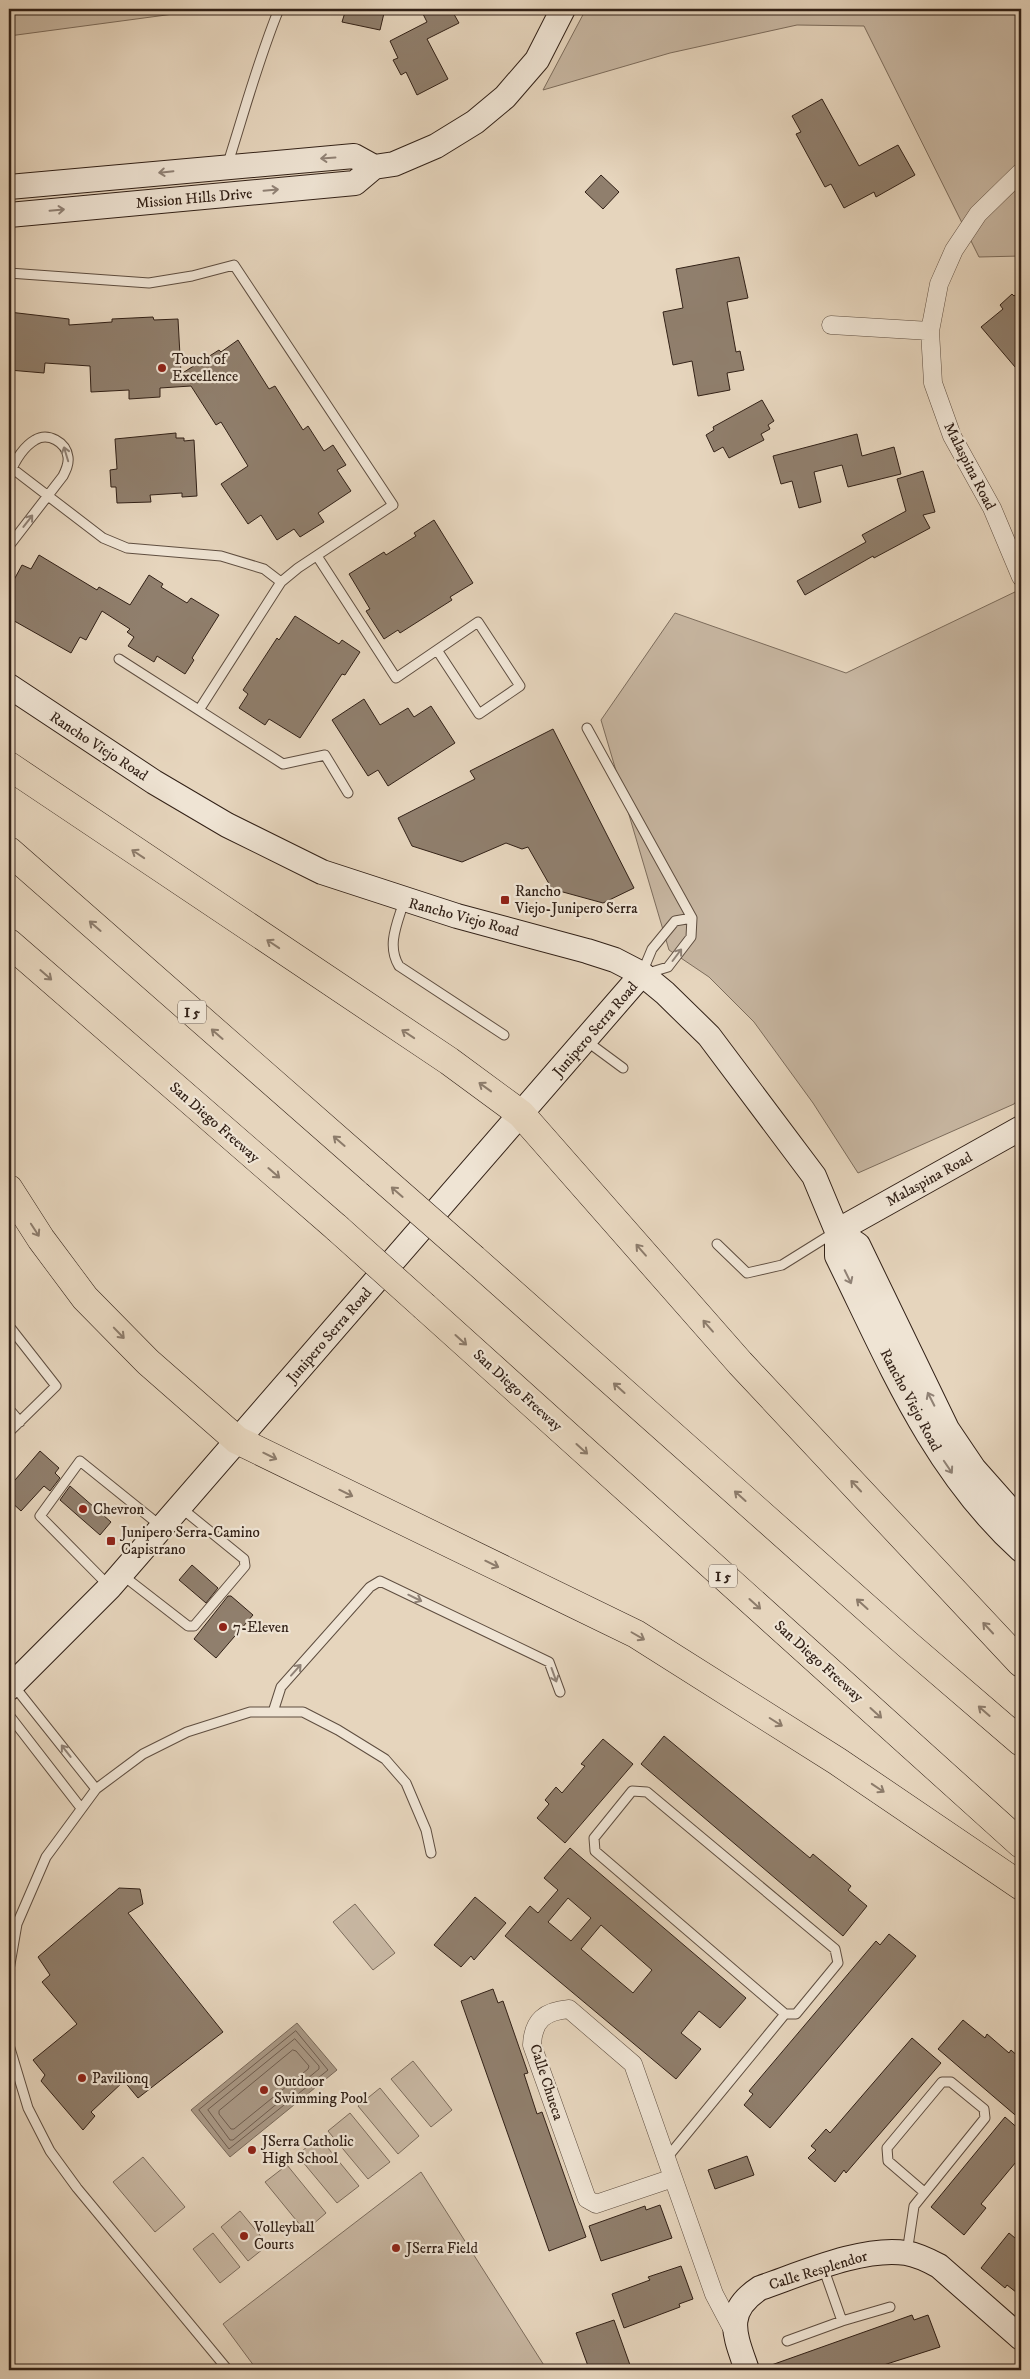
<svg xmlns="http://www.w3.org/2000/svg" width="1030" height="2379" font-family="'IM FELL DW Pica',serif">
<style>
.green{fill:#c7b6a1;stroke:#7c6c5c}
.water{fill:#a99885;stroke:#796859}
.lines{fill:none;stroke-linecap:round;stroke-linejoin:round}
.shore{stroke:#6e5c4e;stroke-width:1}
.building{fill:#907f6d;stroke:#322117;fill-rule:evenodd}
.lane-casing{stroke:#5f4e40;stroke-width:11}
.street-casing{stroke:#5f4e40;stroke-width:19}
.secondary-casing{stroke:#322117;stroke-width:26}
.highway-casing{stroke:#322117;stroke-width:29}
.lane{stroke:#efe4d4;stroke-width:9}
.street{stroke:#efe4d4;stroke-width:18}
.secondary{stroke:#efe4d4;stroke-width:24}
.highway{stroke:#e6d5bd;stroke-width:28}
.highway-bridge-casing{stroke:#322117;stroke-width:29;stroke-linecap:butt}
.highway-bridge{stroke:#e6d5bd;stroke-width:28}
.oneway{stroke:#908276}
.oneway2{stroke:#8c7b6a}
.poi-dot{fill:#8f2418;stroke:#efe4d4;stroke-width:2}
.labels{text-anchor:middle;stroke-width:4.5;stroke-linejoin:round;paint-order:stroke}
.shield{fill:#efe4d4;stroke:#6b5c50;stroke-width:1}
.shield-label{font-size:14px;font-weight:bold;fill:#322117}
.street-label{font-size:15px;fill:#322117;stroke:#efe4d4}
.poi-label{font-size:15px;fill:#322117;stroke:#efe4d4;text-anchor:start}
</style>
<rect width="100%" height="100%" fill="#e6d5bd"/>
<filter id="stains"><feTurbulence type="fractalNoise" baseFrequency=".004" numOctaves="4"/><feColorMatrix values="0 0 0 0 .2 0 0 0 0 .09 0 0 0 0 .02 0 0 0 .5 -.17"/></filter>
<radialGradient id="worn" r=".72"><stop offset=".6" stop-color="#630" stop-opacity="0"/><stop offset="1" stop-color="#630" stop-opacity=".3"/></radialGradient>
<!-- green -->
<path class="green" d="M9,9H211L9,36Z
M586,9H1021V256L979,257L864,26L797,25L670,53L543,90Z
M1021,570V1095L1014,1104L858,1173L813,1103L754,1022L709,977L669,950L601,720L675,613L846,673L1019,590Z
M355,1904L395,1953L373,1970L333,1922Z
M413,2061L452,2110L431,2127L391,2079Z
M380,2088L419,2136L398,2154L358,2106Z
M350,2113L390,2162L368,2179L328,2131Z
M319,2137L359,2186L337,2203L297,2155Z
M143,2157L185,2207L155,2232L113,2182Z
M287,2165L326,2213L305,2231L265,2182Z
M421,2172L547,2370H257L223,2324Z
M240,2211L268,2245L248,2261L221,2227Z
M213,2233L240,2267L220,2283L193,2249Z"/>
<!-- water -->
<path class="water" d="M297,2023L337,2070L230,2157L191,2110Z"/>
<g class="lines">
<!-- shore -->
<path class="shore" d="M296,2031L328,2070L229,2149L199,2110Z
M295,2039L319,2066V2069L233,2140H230L208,2110Z
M293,2050L296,2051L309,2066L308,2069L234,2129H231L219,2114V2111Z"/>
</g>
<!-- building -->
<path class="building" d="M346,9H385L380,30L342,22Z
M434,9H451L459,23L427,39L448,79L417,95L406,72L401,75L393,60L398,58L390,41L427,22L423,14Z
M822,99L859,166L898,145L915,175L876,197L874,192L844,208L831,184L825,187L796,134L801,132L792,116Z
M601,175L619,192L603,209L585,192Z
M739,257L748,298L727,302L736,352L740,351L744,370L727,373L730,390L698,396L692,361L673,365L663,312L683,308L676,269Z
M1021,290V374L981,327L1003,309L1000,305L1012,294L1014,296Z
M9,312L69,319V325L112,322V319L153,317L154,320L178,319L181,374L219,350L221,352L238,340L269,389L275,386L303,430L308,426L324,451L333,445L346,465L337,470L351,491L318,513L324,522L300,537L294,529L277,540L261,515L248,524L221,484L248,466L221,422L216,425L191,386L160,388V397L129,399V390L91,392L90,366L45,363L44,373L9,370Z
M762,400L774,421L768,425L770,429L761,434L764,440L729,458L723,447L714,452L706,435L714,430L713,427Z
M176,433V438H184V441L194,440L197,496L182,497V493L150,495L151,502L117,503L116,487H111L110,470L117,469L115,439Z
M857,434L862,456L894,447L901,474L848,487L842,465L814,472L821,502L799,508L792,481L781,484L773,456Z
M923,471L935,512L923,515L930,528L874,558L873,556L805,595L797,581L866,542L862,535L906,511L897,479Z
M434,520L473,583L450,597L452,600L400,633L398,630L384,639L366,611L370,609L349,574L384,552L386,555L416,536L414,533Z
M39,555L97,590L99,587L130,605L149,575L163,584L161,587L187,603L191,598L219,615L192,658L194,660L185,674L157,656L154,662L128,646L134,637L127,632L130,629L102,611L86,640L80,637L71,653L9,618V589L22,565L31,569Z
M295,616L339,644L342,640L360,652L345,675L342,674L300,738L269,719L265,725L239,708L248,694L243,690L277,638L279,640Z
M364,699L380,725L408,708L414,717L431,706L455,743L388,786L378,770L368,776L332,720Z
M553,729L634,888L603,903L552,889L528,847L522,849L506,843L462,862L412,846L398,818L475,779L470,771Z
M40,1451L59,1468L55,1473L60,1478L50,1491L44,1486L21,1511L9,1500V1487Z
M70,1486L111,1522L100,1535L60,1500Z
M192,1565L218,1588L206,1603L179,1580Z
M228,1596H231L253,1615L216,1658L194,1639Z
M664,1736L810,1858L813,1854L851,1886L848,1890L867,1906L843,1936L641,1764Z
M603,1739L633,1764L565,1843L537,1818L549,1804L545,1800L556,1787L562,1793L585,1766L581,1764Z
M570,1848L746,1998L720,2028L699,2011L681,2033L701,2049L676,2079L505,1936L530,1906L538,1913L558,1890L544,1878ZM568,1898L591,1918L571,1941L548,1922ZM601,1925L652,1970L633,1993L581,1949Z
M119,1888L140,1889L143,1904L128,1913L223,2032L138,2098L124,2081L91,2112L95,2116L83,2130L41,2081L45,2075L33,2060L77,2024L42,1982L50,1975L38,1957Z
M475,1897L506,1923L474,1960L471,1956L461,1967L434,1945Z
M889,1934L916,1956L770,2128L744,2105L753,2094L749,2091L876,1941L880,1945Z
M493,1989L498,2003L503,2001L528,2073L524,2074L537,2114L542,2112L586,2237L549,2251L461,2001Z
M963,2020L985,2038L987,2034L1009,2053L1011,2050L1021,2059V2120L938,2049Z
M912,2038L941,2063L846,2173L844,2170L835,2182L808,2158L816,2150L811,2146L826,2129L830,2133Z
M1005,2117L1021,2131V2156L981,2204L986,2208L964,2235L931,2207Z
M747,2156L754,2175L715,2189L708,2170Z
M660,2205L672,2238L601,2261L589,2226L645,2206L646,2210Z
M1009,2233L1021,2243V2296L1007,2285L1005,2288L981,2268Z
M681,2266L693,2299L679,2304L680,2307L624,2328L612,2294L650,2280L648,2277Z
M912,2315L914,2320L928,2315L940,2347L868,2370H763V2368Z
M614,2320L630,2365L615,2370H593L591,2365L588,2366L576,2333Z"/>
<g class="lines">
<!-- lane casing -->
<g class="lane-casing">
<path id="lane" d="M227,166C244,113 258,60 279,9
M9,273L149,283L192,276L234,265L393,505L298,568L281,582L199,710
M9,466L103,538L127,548L221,556L264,569L281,582
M9,475C14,463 23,447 35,440C48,432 66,442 68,457C69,464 66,470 63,476L9,546
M317,556L396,678L478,622L520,686L479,714L437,650
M119,659L283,764L325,755L348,793
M587,728L692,918L691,937L668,967L645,974
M404,901C398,922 386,945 399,966L504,1035
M642,973L652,949L675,921L692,918
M585,1040L623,1068
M717,1244L747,1273L782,1265L835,1232
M9,1326L56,1386L9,1432
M9,1409L20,1422
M121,1574L188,1626H194L245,1566L244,1559L180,1507
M110,1587L40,1516L80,1461L162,1527
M14,1686L96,1789
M273,1712L281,1687L370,1587L380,1581L549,1662L560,1692
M9,1715L81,1808
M9,1970L17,1924L46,1857L96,1789L143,1754L187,1732L250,1712H303L338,1730L385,1759L406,1783L426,1830L431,1853
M9,2045L28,2108L50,2151L77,2188L228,2370
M666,2159L785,2014H796L838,1963L835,1949L647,1792L632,1791L594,1838L595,1851L785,2014
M907,2253L914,2206L985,2118L984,2109L951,2082H942L887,2148L888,2161L924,2192
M823,2267L842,2321L890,2307
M787,2341L842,2321"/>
</g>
<!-- street casing -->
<g class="street-casing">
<path id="street" d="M1021,172L978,214L954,250L939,284L930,331L933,383L952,436L992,508L1021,577
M831,325L930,331
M673,2178L596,2204L587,2199L532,2045C533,2020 545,2011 569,2009L633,2064L714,2294L734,2332"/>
</g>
<!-- secondary casing -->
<g class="secondary-casing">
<path id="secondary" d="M9,187L354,156L374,167
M9,215L355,183L374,167L394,164L436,146L475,122L505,97L537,60L563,9
M9,686L154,782L227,825L322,872L457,916L587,951L615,960L642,974L665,993L709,1036L814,1176L837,1231V1256C889,1361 932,1469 1021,1550
M837,1231L858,1245L947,1429L974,1469L1021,1522
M837,1231L1021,1128
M9,1688L110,1587L642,974
M747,2370C735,2335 723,2312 760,2288C801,2274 864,2246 906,2253C918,2255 928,2260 939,2266L1021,2338"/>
</g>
<!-- highway casing -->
<g class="highway-casing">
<path id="highway" d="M9,766L449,1061L521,1114L740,1363L1021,1663
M9,851L376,1173
M9,943L337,1228
M9,1189L41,1239L85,1298L148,1362L237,1440L636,1634L837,1761L1021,1886
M474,1259L907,1644L1021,1742
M425,1307L1021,1844"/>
</g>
<!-- lane -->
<use href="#lane" class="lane"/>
<!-- street -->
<use href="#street" class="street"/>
<!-- secondary -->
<use href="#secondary" class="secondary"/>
<!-- highway -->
<use href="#highway" class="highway"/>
<!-- highway-bridge casing -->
<g class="highway-bridge-casing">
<path id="highway-bridge" d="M376,1173L474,1259
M337,1228L425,1307"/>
</g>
<!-- highway-bridge -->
<use href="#highway-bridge" class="highway-bridge"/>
</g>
<!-- one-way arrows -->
<defs><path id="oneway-shaft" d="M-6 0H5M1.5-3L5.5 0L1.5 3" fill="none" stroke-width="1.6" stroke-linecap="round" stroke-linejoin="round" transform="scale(1.25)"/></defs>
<g class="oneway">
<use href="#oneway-shaft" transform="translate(328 158) rotate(176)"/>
<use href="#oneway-shaft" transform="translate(166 172) rotate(174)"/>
<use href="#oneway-shaft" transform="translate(271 190) rotate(-5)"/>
<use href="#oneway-shaft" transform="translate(57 210) rotate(-5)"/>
<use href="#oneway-shaft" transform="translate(66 454) rotate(-107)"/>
<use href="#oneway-shaft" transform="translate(28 521) rotate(-52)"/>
<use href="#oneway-shaft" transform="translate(677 955) rotate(-53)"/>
<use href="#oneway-shaft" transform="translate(848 1277) rotate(64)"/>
<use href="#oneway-shaft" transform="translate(931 1399) rotate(-117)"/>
<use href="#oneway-shaft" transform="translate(948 1467) rotate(56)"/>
<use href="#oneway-shaft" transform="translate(415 1598) rotate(26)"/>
<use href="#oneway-shaft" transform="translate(296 1670) rotate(-48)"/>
<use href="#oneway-shaft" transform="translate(554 1675) rotate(70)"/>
<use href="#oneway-shaft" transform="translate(66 1751) rotate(-128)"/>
</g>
<g class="oneway2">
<use href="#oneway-shaft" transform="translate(138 854) rotate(-146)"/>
<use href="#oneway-shaft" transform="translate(95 926) rotate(-139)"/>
<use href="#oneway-shaft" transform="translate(273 944) rotate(-146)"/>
<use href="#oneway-shaft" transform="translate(46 975) rotate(41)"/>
<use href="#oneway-shaft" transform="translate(217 1034) rotate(-139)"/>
<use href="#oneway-shaft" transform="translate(408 1034) rotate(-146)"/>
<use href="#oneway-shaft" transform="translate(485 1087) rotate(-144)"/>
<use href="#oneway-shaft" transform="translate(339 1141) rotate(-139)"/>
<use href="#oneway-shaft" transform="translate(274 1173) rotate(41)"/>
<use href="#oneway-shaft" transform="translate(397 1192) rotate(-139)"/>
<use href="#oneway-shaft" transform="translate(35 1230) rotate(57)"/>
<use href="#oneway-shaft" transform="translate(641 1250) rotate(-131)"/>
<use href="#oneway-shaft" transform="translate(708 1326) rotate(-131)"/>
<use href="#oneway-shaft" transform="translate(119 1333) rotate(46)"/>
<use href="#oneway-shaft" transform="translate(461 1340) rotate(42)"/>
<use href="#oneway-shaft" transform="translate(619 1388) rotate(-138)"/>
<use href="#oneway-shaft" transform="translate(582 1449) rotate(42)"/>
<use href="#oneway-shaft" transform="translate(270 1456) rotate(26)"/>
<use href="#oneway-shaft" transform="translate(856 1486) rotate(-133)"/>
<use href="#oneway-shaft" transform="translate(346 1493) rotate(26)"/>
<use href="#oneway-shaft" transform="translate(740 1496) rotate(-138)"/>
<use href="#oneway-shaft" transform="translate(492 1564) rotate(26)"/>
<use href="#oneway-shaft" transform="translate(755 1604) rotate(42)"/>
<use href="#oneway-shaft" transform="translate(862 1604) rotate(-138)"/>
<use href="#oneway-shaft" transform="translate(988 1628) rotate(-133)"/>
<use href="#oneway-shaft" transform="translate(638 1636) rotate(30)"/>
<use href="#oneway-shaft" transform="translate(984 1711) rotate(-139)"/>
<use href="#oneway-shaft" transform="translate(876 1713) rotate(42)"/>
<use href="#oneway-shaft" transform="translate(776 1722) rotate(32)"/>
<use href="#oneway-shaft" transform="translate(878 1788) rotate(34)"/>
</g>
<!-- markers -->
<g class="poi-dot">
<circle cx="162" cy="368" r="5"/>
<rect x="500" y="895" width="10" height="10" rx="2.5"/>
<circle cx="83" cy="1509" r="5"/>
<rect x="106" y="1536" width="10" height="10" rx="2.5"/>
<circle cx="223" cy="1627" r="5"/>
<circle cx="82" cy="2078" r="5"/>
<circle cx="264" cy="2090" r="5"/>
<circle cx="252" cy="2150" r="5"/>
<circle cx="244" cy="2236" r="5"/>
<circle cx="396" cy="2248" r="5"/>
</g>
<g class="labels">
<!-- shield labels -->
<g class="shield">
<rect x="178" y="1000.5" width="28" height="23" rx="4"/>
<rect x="709" y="1564.5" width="28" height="23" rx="4"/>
</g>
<g class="shield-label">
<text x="192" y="1017">I 5</text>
<text x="723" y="1581">I 5</text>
</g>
<!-- street labels -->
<g class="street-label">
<text transform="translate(194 198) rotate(-5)" y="5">Mission Hills Drive</text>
<text transform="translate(970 466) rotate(63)" y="5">Malaspina Road</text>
<text transform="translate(99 746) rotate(33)" y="5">Rancho Viejo Road</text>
<text transform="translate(464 917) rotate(15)" y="5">Rancho Viejo Road</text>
<text transform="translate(595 1029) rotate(-49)" y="5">Junipero Serra Road</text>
<text transform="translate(215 1122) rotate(41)" y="5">San Diego Freeway</text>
<text transform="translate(929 1179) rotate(-29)" y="5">Malaspina Road</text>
<text transform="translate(329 1335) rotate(-49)" y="5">Junipero Serra Road</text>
<text transform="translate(518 1390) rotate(42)" y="5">San Diego Freeway</text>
<text transform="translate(911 1400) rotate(62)" y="5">Rancho Viejo Road</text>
<text transform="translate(819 1661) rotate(42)" y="5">San Diego Freeway</text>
<text transform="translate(547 2082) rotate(72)" y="5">Calle Chueca</text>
<text transform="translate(818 2270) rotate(-17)" y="5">Calle Resplendor</text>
</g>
<!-- poi labels -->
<g class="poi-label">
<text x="172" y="364">Touch of<tspan x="172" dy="17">Excellence</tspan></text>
<text x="515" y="896">Rancho<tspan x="515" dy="17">Viejo-Junipero Serra</tspan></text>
<text x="93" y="1514">Chevron</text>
<text x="121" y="1537">Junipero Serra-Camino<tspan x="121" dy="17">Capistrano</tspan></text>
<text x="233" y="1632">7-Eleven</text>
<text x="92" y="2083">Pavilionq</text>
<text x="274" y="2086">Outdoor<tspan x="274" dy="17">Swimming Pool</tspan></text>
<text x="262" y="2146">JSerra Catholic<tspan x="262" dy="17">High School</tspan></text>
<text x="254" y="2232">Volleyball<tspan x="254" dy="17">Courts</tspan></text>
<text x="406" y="2253">JSerra Field</text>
</g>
</g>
<!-- margin -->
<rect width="1030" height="2379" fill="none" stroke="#e6d5bd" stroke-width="30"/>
<rect x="10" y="10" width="1010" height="2359" fill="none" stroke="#322117" stroke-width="2.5"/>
<rect x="15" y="15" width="1000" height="2349" fill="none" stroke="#322117"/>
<rect width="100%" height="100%" filter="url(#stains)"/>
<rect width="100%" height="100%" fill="url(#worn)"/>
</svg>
